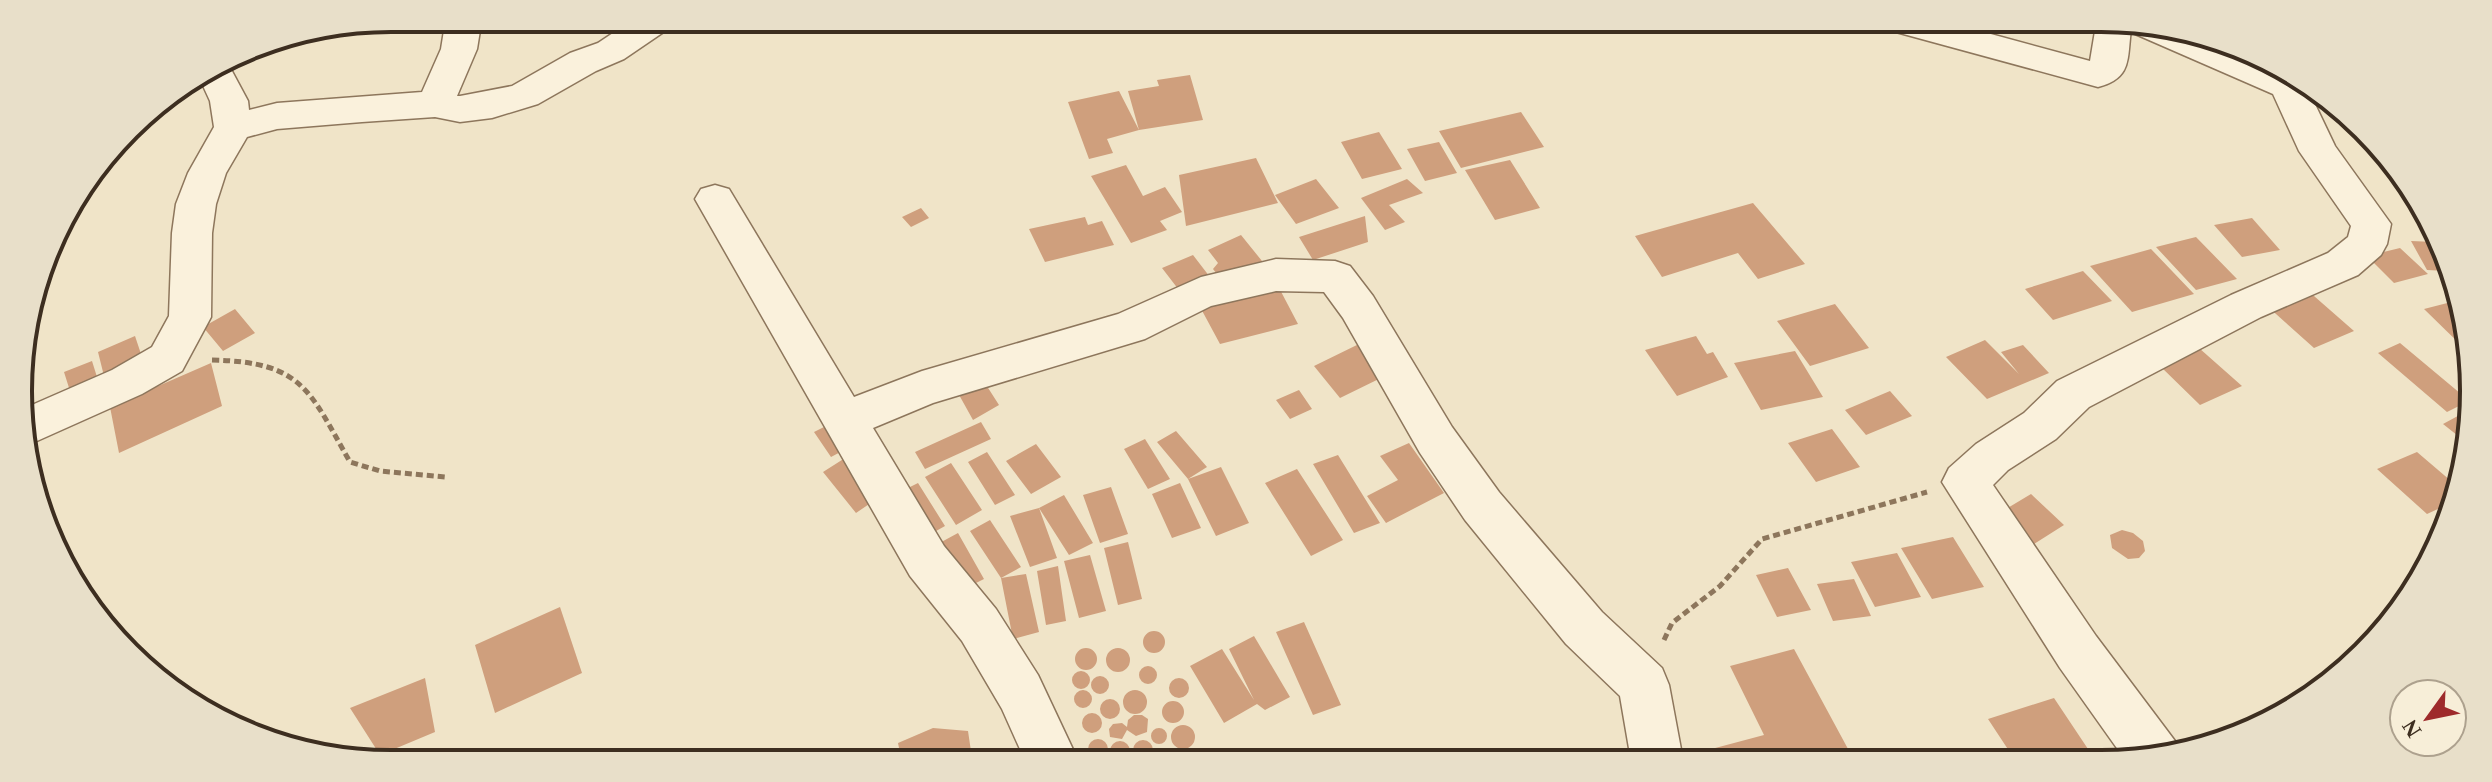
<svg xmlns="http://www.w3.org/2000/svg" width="2492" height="782" font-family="'Times New Roman',serif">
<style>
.building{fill:#cf9f7d}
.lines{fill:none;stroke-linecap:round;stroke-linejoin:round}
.minor-casing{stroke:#8d765c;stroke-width:3}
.path{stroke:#8d765c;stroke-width:5;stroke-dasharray:7 4;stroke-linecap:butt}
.minor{fill:#faf1dc;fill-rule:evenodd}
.rim{fill:none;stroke:#3d2e20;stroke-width:4}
</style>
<rect width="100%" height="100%" fill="#f0e4c8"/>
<!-- building -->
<path class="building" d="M1190,75L1203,120L1139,130L1128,91L1159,86L1157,80Z
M1119,91L1139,130L1107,139L1113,153L1089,159L1068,102Z
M1521,112L1544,147L1461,168L1439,131Z
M1379,132L1402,169L1362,179L1341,142Z
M1439,142L1457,173L1425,181L1407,149Z
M1256,158L1278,203L1186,226L1179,175Z
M1510,160L1540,208L1495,220L1465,170Z
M1126,165L1143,196L1165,187L1182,212L1160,221L1167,230L1131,243L1091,176Z
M1316,179L1339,208L1296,224L1275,195Z
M1407,179L1423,193L1389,205L1405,222L1385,230L1361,198Z
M1753,203L1805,264L1758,279L1738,253L1662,277L1635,236Z
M921,208L929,218L911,227L902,217Z
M1365,216L1368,242L1313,260L1299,237Z
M1085,217L1088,225L1102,221L1114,245L1045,262L1029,229Z
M2252,218L2280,250L2242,257L2214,225Z
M1241,235L1262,261L1227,287L1213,269L1218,263L1208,250Z
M2196,237L2237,279L2196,290L2156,247Z
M2411,241L2435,242L2447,271L2427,270Z
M2400,248L2428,274L2394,283L2367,256Z
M2151,249L2194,294L2132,312L2090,266Z
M1193,255L1213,281L1182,294L1162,268Z
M2083,271L2112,301L2053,320L2025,289Z
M1277,284L1298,324L1220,344L1199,305Z
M2306,289L2354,331L2314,348L2266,305Z
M2459,300L2467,319V351L2424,309Z
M1835,304L1869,348L1810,366L1777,321Z
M235,309L255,333L223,351L203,327Z
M26,329L33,408L26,411L21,343Z
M135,336L143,360L104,376L98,352Z
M1696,336L1707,354L1713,352L1728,377L1677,396L1645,350Z
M1985,340L2019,374L2001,352L2023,345L2049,373L1987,399L1946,357Z
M1361,343L1387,375L1340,398L1314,366Z
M2400,343L2467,399V402L2447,412L2378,353Z
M2199,348L2242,386L2200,405L2159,365Z
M1795,351L1823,397L1761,410L1734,363Z
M92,361L97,377L70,391L64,372Z
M211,363L222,406L119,453L110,407Z
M983,380L999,405L973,420L958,393Z
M1299,390L1312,409L1290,419L1276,400Z
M1890,391L1912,416L1866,435L1845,410Z
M2467,411V443L2443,424Z
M834,422L848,448L831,457L814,432Z
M981,422L991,439L925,469L915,452Z
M1832,429L1860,467L1816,482L1788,443Z
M1176,431L1207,467L1188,479L1157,442Z
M1145,439L1170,479L1148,489L1124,449Z
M1409,443L1444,493L1386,523L1367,496L1398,480L1380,456Z
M1036,444L1061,477L1031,494L1006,461Z
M987,452L1015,495L995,505L968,462Z
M2417,452L2458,487L2453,502L2427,514L2377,469Z
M1338,455L1380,523L1354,533L1313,464Z
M845,458L878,498L856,513L823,472Z
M951,463L982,510L956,525L925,477Z
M1221,467L1249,523L1216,536L1188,479Z
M1297,469L1343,540L1311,556L1265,483Z
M918,483L945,526L920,540L894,495Z
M1180,483L1201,528L1172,538L1152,494Z
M1111,487L1128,534L1100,543L1083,495Z
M2031,494L2064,525L2034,544L2001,512Z
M1064,495L1093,543L1069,555L1039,508Z
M1039,508L1057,558L1030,567L1010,516Z
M990,520L1021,567L1001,578L970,531Z
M2122,530L2133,533L2143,541L2145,551L2139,558L2128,559L2112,548L2110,535Z
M958,533L984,579L960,591L934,546Z
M1953,537L1984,587L1932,599L1901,548Z
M1128,542L1142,599L1118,605L1104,548Z
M1897,553L1921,597L1875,607L1851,562Z
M1090,555L1106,611L1079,618L1064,561Z
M1058,566L1066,621L1046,625L1037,571Z
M1788,568L1811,610L1777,617L1756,575Z
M1026,574L1039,632L1013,639L1001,578Z
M1854,579L1871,616L1833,621L1817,584Z
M560,607L582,673L495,713L475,645Z
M1304,622L1341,705L1313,715L1276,632Z
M1143 642a11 11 0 1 1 22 0a11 11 0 1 1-22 0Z
M1254,636L1290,697L1265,710L1257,704L1224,723L1190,666L1222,649L1254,700L1229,649Z
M1106 660a12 12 0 1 1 24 0a12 12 0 1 1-24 0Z
M1075 659a11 11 0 1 1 22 0a11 11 0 1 1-22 0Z
M1794,649L1854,760H1708L1704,751L1764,735L1730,666Z
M1139 675a9 9 0 1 1 18 0a9 9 0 1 1-18 0Z
M1072 680a9 9 0 1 1 18 0a9 9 0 1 1-18 0Z
M1091 685a9 9 0 1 1 18 0a9 9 0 1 1-18 0Z
M425,678L435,732L380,755L350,708Z
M1169 688a10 10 0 1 1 20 0a10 10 0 1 1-20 0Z
M1123 702a12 12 0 1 1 24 0a12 12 0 1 1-24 0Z
M1074 699a9 9 0 1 1 18 0a9 9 0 1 1-18 0Z
M2054,698L2090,752L2063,761L2015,760L1988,719Z
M1100 709a10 10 0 1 1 20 0a10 10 0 1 1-20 0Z
M1162 712a11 11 0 1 1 22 0a11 11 0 1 1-22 0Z
M1082 723a10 10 0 1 1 20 0a10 10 0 1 1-20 0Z
M1134,715H1142L1148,719L1147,732L1136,736L1127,730L1122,739L1110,737L1109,729L1113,724L1122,723L1127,727L1128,720Z
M1171 737a12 12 0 1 1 24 0a12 12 0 1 1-24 0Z
M933,728L968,731L972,758H901L898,743Z
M1151 736a8 8 0 1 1 16 0a8 8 0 1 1-16 0Z
M1088 749a10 10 0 1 1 20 0a10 10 0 1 1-20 0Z
M1133 750a10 10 0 1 1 20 0a10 10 0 1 1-20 0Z
M1110 751a10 10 0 1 1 20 0a10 10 0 1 1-20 0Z"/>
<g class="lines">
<!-- minor casing -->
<g class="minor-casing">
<path id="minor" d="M446,18H482L477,49L457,96H460L512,86L570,53L598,43L634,19H677L671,27L624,59L596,71L538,104L492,118L460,122L435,117L362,122L277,129L247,137L226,173L216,204L212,233L211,317L182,371L142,394L28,445L25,408L112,370L152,347L169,316L172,233L176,204L188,173L214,127L210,101L199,77L226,60L248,101L249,110L277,103L422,92L441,49Z
M1891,24H1954L2090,61L2096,25H2174L2303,79L2335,146L2391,224L2387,244L2381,255L2358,275L2261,317L2089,407L2056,439L2008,470L1993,485L2096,636L2175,741L2179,752L2150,761H2126L2060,668L1942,482L1949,468L1976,444L2024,413L2057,381L2231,295L2328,253L2348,237L2351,226L2299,151L2273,94L2133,33L2131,29C2127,60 2132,78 2098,87L1896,32Z
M715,185L729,189L854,397L922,371L1118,314L1201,277L1276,259L1335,261L1350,266L1373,296L1452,427L1499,492L1602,612L1662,668L1669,685L1683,760H1631L1620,696L1566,644L1465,520L1420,453L1343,318L1324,292L1276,291L1211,306L1145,339L933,403L873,428L944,546L996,609L1038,675L1077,758H1024L1002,709L962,641L910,576L695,199L701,189Z"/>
</g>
<!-- path -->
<path class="path" d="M212,360C303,362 309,390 350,462L380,471L445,477
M1664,640L1672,623L1720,586L1762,539L1927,492"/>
<!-- minor -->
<use href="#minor" class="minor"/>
</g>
<!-- crop -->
<path d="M0 0H2492V782H0ZM391 32H2101A359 359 0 0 1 2460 391V391A359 359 0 0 1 2101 750H391A359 359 0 0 1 32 391V391A359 359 0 0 1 391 32Z" fill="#e8dfc9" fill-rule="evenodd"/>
<path class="rim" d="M391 32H2101A359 359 0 0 1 2460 391V391A359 359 0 0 1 2101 750H391A359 359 0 0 1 32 391V391A359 359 0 0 1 391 32Z"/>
<!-- north arrow -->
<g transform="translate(2428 718) rotate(237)"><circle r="38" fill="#f7eed8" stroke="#ada18e" stroke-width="2"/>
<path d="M0-6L14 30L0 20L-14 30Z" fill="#9e2a2b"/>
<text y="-12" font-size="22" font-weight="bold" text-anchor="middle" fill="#3d2e20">N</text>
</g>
</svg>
